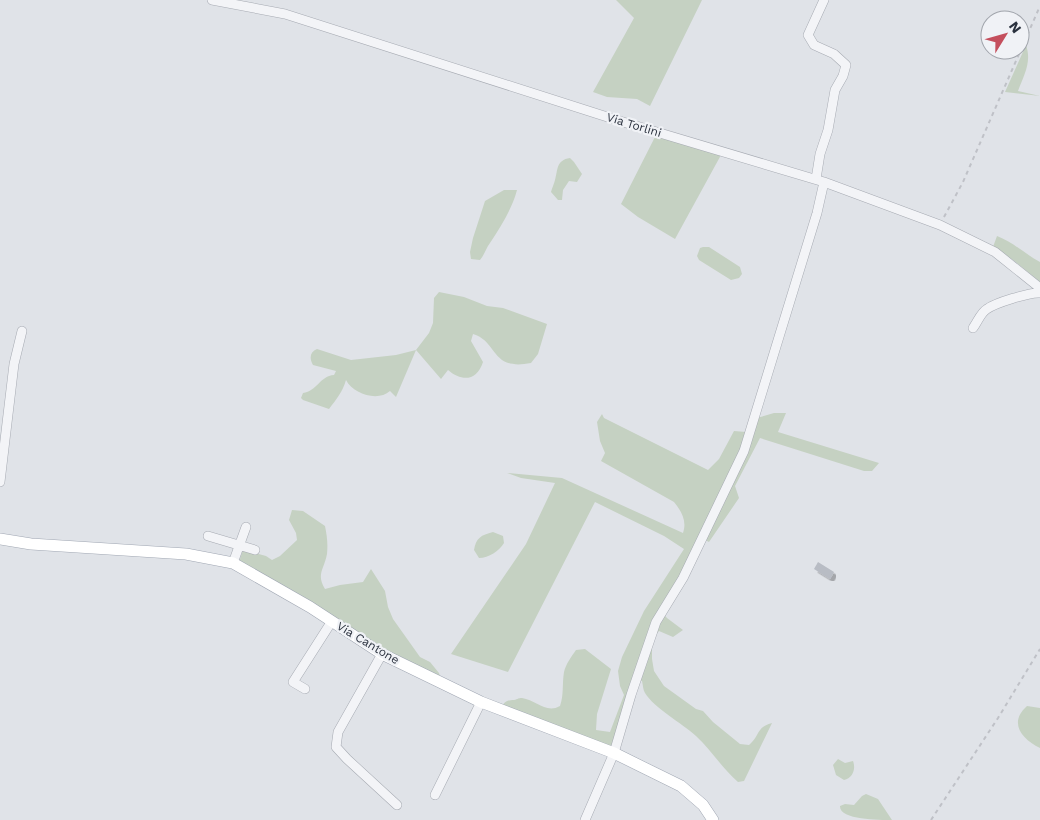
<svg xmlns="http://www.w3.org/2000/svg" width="1040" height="820" font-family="'Work Sans',sans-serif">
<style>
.green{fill:#c5d1c2}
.building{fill:#b8bcc4;filter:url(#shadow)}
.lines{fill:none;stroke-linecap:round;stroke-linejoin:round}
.minor-casing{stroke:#a6aab2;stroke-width:10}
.major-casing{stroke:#a0a7b3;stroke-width:12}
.path{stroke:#bfc1c7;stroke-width:2;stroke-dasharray:4 4;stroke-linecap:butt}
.minor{stroke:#f3f4f7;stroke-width:9}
.major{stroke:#fff;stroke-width:11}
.labels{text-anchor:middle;stroke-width:4.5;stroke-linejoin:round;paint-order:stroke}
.street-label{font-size:12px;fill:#2a313e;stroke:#f0f2f6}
</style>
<defs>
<filter id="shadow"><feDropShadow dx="3.5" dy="3.5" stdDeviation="0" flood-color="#0004"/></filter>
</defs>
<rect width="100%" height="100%" fill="#e0e3e8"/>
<!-- green -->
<path class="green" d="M616,0H702L650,106L637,99L607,97L593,92L634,18Z
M1026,45C1032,62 1024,75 1018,91L1040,96L1005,92Z
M656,135L721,155L675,239L638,217L621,204Z
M570,158L574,162L582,174L577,182L569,181L563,190L562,200H558L551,192C552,188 554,184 555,180C558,170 556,160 570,158Z
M504,190H517C512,209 501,226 490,243C486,248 485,254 480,260L471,259L470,252L473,238L485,201Z
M997,236C1013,242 1025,254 1040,262V282L1013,260L993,247Z
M703,247H709L740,267L742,274L739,278L731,280L699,260L697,256L700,248Z
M439,292L464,297L487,306L503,308L547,324L538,354L531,363C490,371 499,342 473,334L471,341L483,362C477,381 462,382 448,370L441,379L416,350L396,397L390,391C378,402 353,394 346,380C343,391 336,400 329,409L303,400L301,398L303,393C317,391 320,376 334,375L336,371L313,365C309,358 310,352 317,349L351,360L396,355L416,350L429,333L433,323L434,298Z
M774,413H786L778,432L879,463L872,471H864L760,438L735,486L739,498L709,542L699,537L681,576L660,610L667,618L683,630L673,637L659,631L654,637L652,647V659L654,671L664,686L696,709L703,711L713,722L740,744L749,745C760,736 756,727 772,723L744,781L738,782C722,768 711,750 696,736C682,723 654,708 645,693C643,690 643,685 642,681L635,678L611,748L501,708C504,702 507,700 514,700C518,699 518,698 522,698C536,700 546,714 560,706C564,695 562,684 564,672C566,664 571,657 576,650L585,649L611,669L597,714L596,730L610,732L624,695L620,686L618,671L622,657L644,611L684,549L664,536L595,502L508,672L451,654L526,544L555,483L521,478L507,473L562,478L683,533C687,521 682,512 674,502L601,461L605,453L600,441L597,422L602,414L604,418L708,470L719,459L734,431L746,432L750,420Z
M292,510L303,511L325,526C327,536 328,544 327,554C324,570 316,574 325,589L340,585L363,582L371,569L385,591L388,607L393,619L420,657L430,662L439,673L441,679L382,649L238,565L243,550L266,556L272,560L280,556L297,540L296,533L289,520Z
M493,532L503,536L504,543C499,551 489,558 479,558L474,550C476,538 481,535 493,532Z
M1027,706L1040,708V748C1022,739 1008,723 1027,706Z
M838,759L845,763L853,761C856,769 853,778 844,780L836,775L833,765Z
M866,794L878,799L892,820C879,820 839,820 840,806L845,804L854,805L862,796Z"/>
<!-- building -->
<path class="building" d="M818,562L834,572L830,579L814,569Z"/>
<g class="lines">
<!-- minor casing -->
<g class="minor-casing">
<path id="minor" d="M212,0L285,14L623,122L824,182L940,225L995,252L1040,288
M816,179L820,154L828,130L835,90L843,76L846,65L834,54L814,45L808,35L824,0
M973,328C977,323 981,312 987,309C995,303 1030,292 1040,293
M0,482L14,364L22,331
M208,536L255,550
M233,563L246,527
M382,654L338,732L336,747L347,759L397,805
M305,689L293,682L332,621
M435,795L481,702
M585,820L614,753L631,695L656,622L683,578L744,451L817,213L824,182"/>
</g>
<!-- major casing -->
<g class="major-casing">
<path id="major" d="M0,539L31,544L186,554L233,563L310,607L382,654L481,702L614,753L681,786L703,805L713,820"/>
</g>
<!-- path -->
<path class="path" d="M944,217L963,182L1040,6
M931,820L998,718L1040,649"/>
<!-- minor -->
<use href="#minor" class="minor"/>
<!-- major -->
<use href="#major" class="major"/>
</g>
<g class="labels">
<!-- street labels -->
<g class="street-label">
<text transform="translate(634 125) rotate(17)" y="4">Via Torlini</text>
<text transform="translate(368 643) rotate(31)" y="4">Via Cantone</text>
</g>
</g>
<!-- north arrow -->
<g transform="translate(1005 35) rotate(53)"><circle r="24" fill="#f0f2f6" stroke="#a1a5ac"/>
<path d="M0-4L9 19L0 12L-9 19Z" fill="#c44f5d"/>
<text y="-8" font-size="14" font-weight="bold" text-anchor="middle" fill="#2a313e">N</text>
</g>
</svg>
